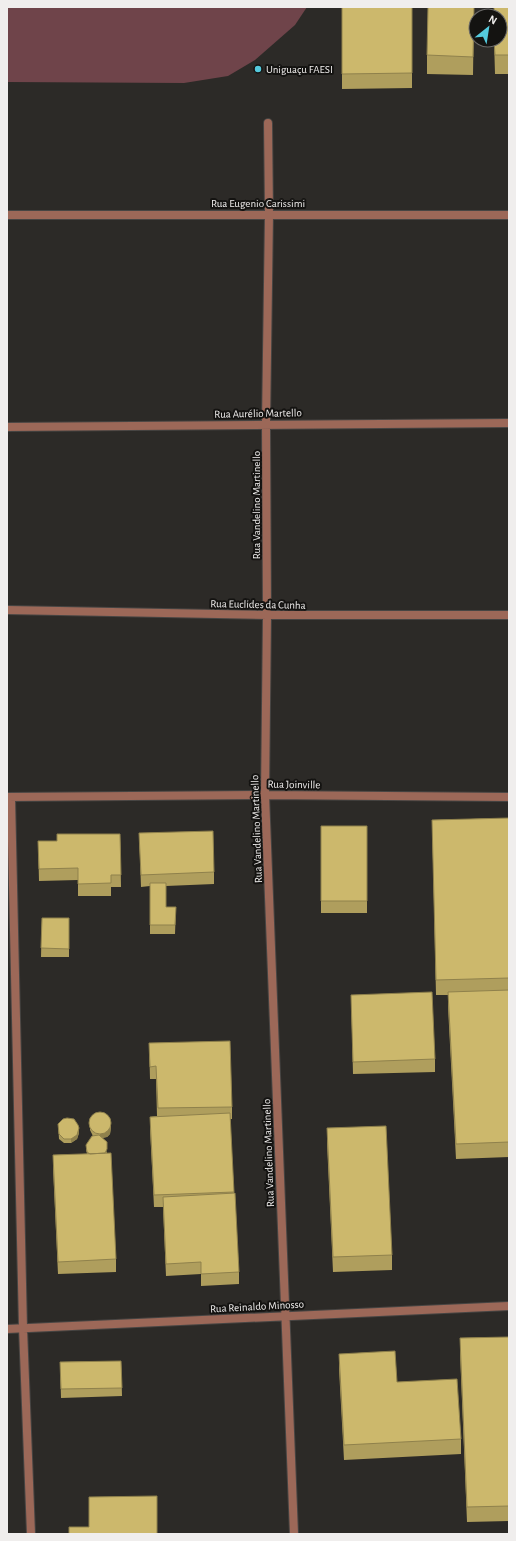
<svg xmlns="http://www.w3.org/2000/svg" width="516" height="1541" font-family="'Alegreya Sans',sans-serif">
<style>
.green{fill:#6f444a}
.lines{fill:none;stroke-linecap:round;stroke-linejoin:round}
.minor-casing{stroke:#474543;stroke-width:10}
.minor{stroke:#9c6858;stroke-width:8}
.wall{fill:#af9e5d}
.shaded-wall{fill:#8f814c}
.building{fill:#ccb86c;stroke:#8f814c}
.poi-dot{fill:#54cadd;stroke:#141311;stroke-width:1.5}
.labels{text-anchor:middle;stroke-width:4;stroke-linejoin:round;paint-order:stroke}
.poi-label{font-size:11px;fill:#f0eeed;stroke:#141311;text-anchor:start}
.street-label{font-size:11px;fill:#f0eeed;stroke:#141311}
</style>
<rect width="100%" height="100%" fill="#2c2a27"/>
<!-- green -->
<path class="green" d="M7,7H307L295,25L255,60L228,76L184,83L7,82Z"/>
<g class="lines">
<!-- minor casing -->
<g class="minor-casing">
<path id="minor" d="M268,123L269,214L266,424L267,615L265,795L294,1534
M7,215H509
M7,427L509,423
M7,610L267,615H509
M7,797L265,795L509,797
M11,797L23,1328L31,1534
M7,1329L509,1306"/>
</g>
<!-- minor -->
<use href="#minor" class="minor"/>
</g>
<!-- wall -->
<path class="wall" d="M342,7H412V88L342,89Z
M474,7L473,75L427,74V55Z
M509,7V74H495L494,40Z
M509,818V1157L456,1159L448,1007V995H436L432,820Z
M321,826H367V913H321Z
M139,833L214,872V884L166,886V907H176L175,934H150V886L141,887Z
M120,834L121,887H111V896H78V880L39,881L38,841H57Z
M42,918H69V957H41Z
M351,995L435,1059V1072L353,1074Z
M149,1043L232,1107V1119H230L234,1193L239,1272V1284L201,1286V1274L166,1276L163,1207H154L150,1129V1117L157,1116L156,1079H150Z
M58,1124L79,1133L77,1139L71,1143H64L59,1139Z
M90,1125L111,1127L110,1134L107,1137L102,1138L107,1153L116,1259V1272L58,1274L53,1168V1155L87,1154L86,1149V1145L93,1136L90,1130Z
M327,1128L392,1255V1270L333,1272L327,1143Z
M509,1337V1521L467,1522L460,1353V1338Z
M339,1354L397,1382L461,1439V1454L344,1460L339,1369Z
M121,1361L122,1396L61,1398L60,1362Z"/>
<!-- shaded-wall -->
<path class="shaded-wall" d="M111,1123V1127L110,1134L107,1137L100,1138V1134Z
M79,1128V1133L77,1139L71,1143V1139Z"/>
<!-- building -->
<path class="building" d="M342,7H412V73L342,74Z
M428,7H474L473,57L427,55Z
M494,7H509V55H495L494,40H500V16H494Z
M509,818V978L436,980L432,820Z
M321,826H367V901H321Z
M213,831L214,872L141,875L139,833Z
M57,834H120L121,875H111V883L78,884V868L39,869L38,841H57Z
M150,883H166V907H176L175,925H150Z
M42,918H69V949L41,948Z
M509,990V1142L456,1144L448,992Z
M432,992L435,1059L353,1062L351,995Z
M230,1041L232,1107L158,1108L156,1066L150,1067L149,1043Z
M89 1123a11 11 0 1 1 22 0a11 11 0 1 1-22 0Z
M230,1113L234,1192L154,1195L150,1117Z
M67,1118L74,1119L78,1125L79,1128L77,1135L71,1139H64L59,1134L58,1124L63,1119Z
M386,1126L392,1255L333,1257L327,1128Z
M99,1135L107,1142V1149L105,1153L90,1154L87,1152L86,1145L92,1136Z
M111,1153L116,1259L58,1262L53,1155Z
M235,1193L239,1272L201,1274V1262L166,1264L163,1197Z
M509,1337V1506L467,1507L460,1338Z
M395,1351L397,1382L457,1379L461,1439L344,1445L339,1354Z
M121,1361L122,1388L61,1389L60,1362Z
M157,1496V1534H69V1527H89V1497Z"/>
<!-- markers -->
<circle class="poi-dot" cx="258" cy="69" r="4"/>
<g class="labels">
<!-- poi labels -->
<g class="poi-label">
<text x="266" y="73">Uniguaçu FAESI</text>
</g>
<!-- street labels -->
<g class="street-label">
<text x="258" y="207">Rua Eugenio Carissimi</text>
<text transform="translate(258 413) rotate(-1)" y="4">Rua Aurélio Martello</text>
<text transform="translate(256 505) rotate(-90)" y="4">Rua Vandelino Martinello</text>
<text transform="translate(258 604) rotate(1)" y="4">Rua Euclides da Cunha</text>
<text transform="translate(294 784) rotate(1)" y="4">Rua Joinville</text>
<text transform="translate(256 829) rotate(-92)" y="4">Rua Vandelino Martinello</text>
<text transform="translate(268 1153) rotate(-92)" y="4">Rua Vandelino Martinello</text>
<text transform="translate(257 1306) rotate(-3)" y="4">Rua Reinaldo Minosso</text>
</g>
</g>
<!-- border -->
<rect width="516" height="1541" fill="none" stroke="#f0eeed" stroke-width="16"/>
<!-- north arrow -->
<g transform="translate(488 28) rotate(30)"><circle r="19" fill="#141311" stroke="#6c6b69"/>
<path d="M0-3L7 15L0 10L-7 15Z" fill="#54cadd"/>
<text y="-6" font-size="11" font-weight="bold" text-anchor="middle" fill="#f0eeed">N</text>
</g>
</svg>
